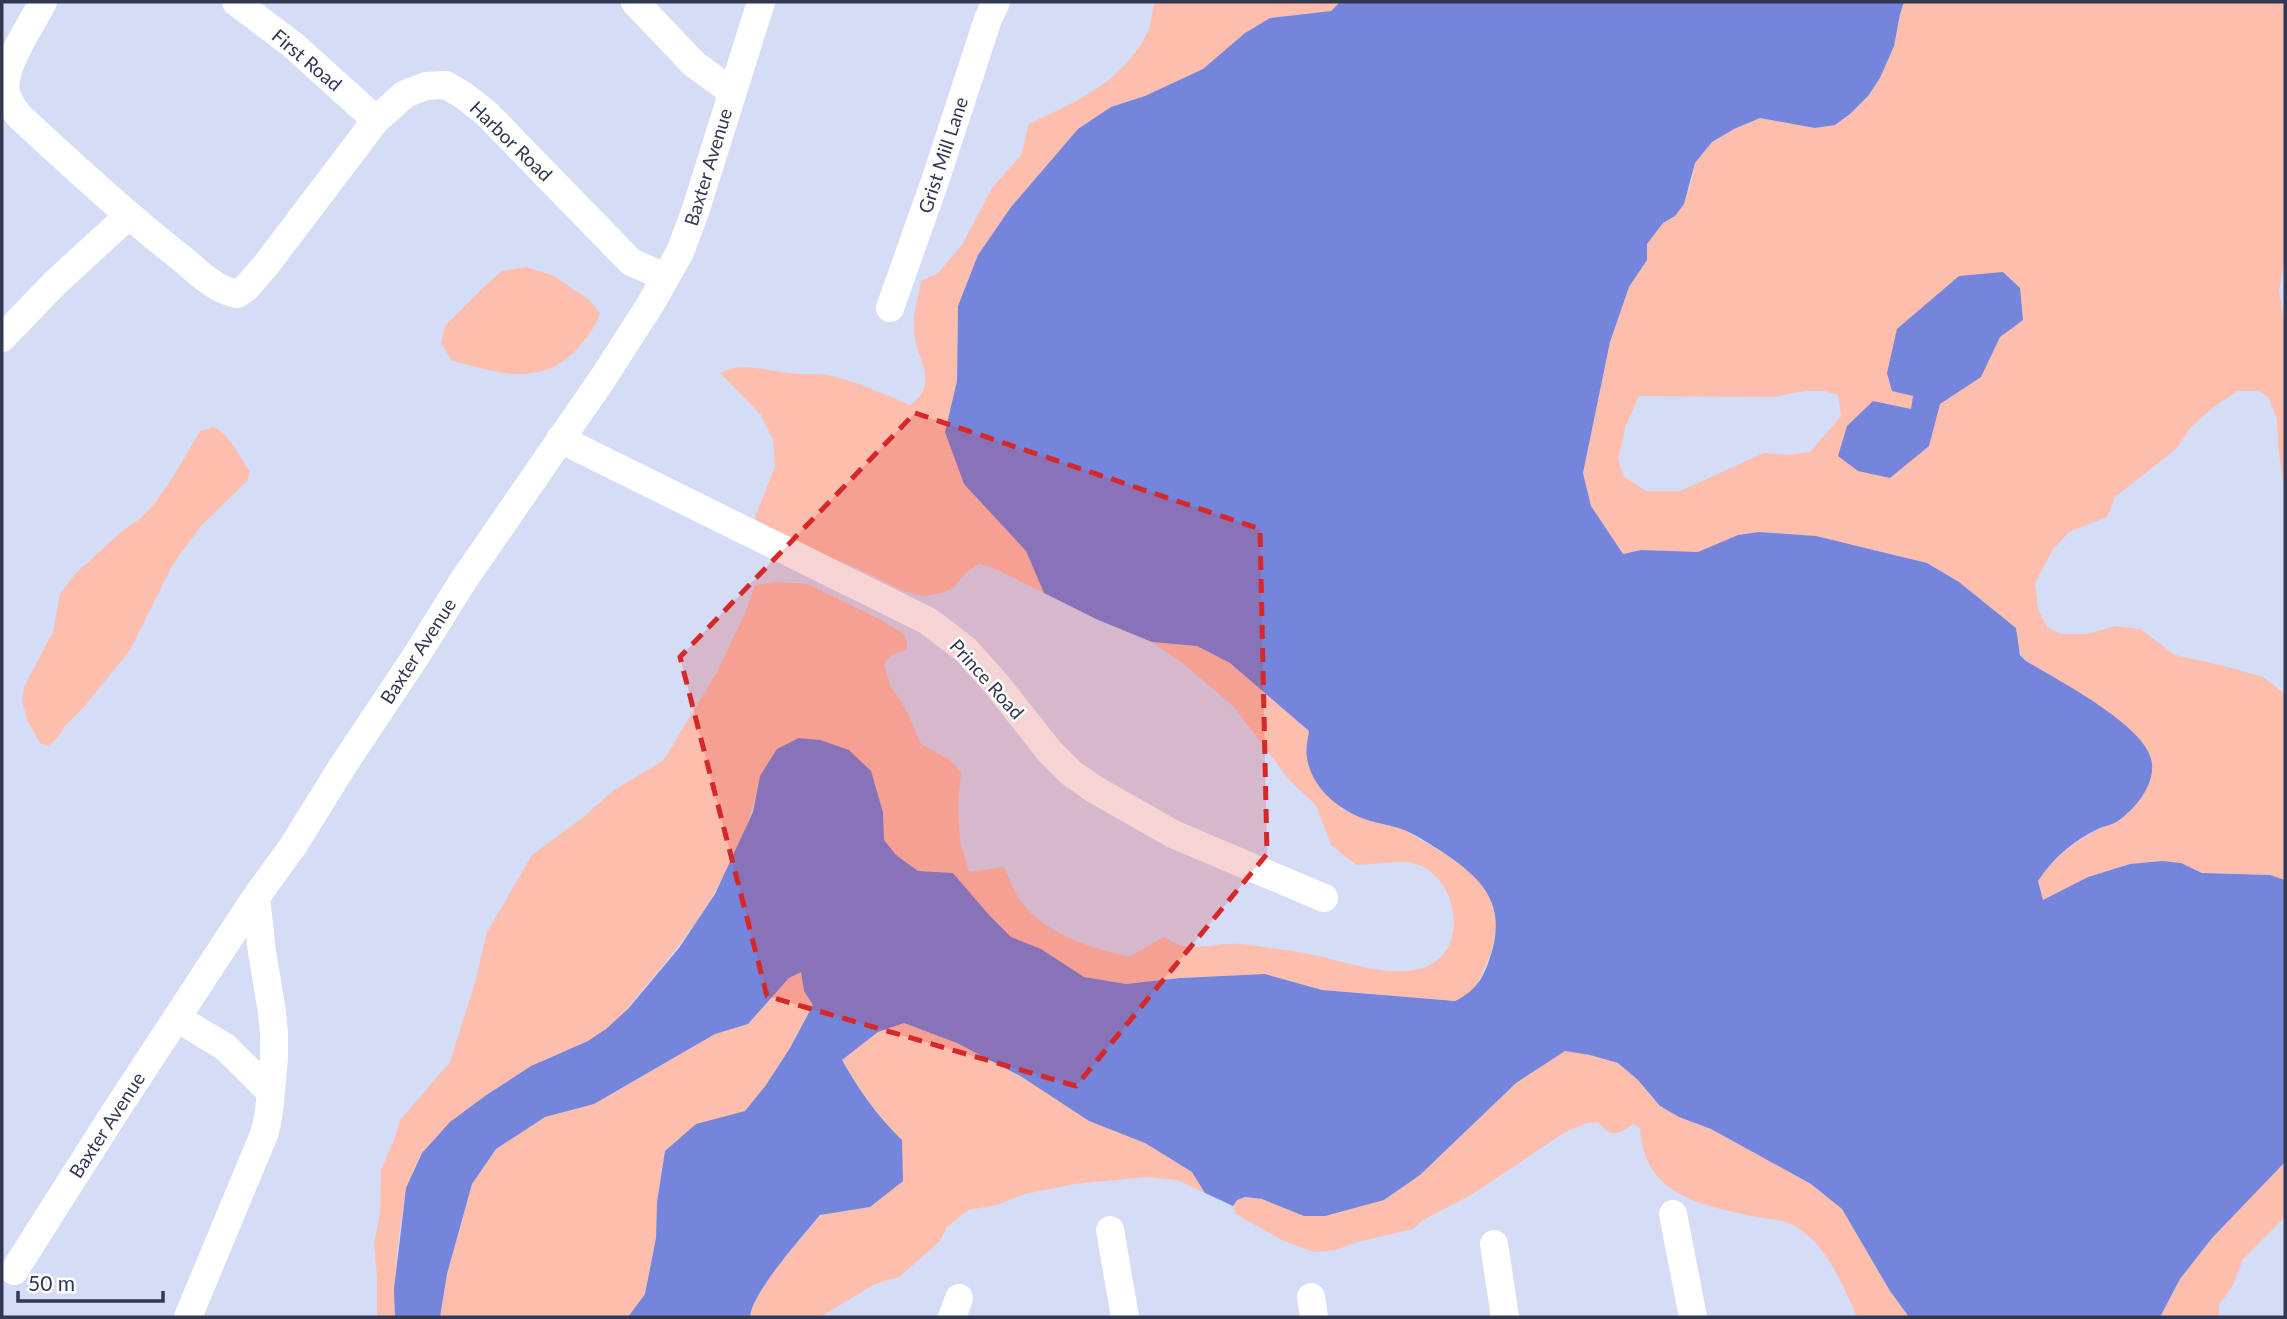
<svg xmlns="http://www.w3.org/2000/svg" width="2287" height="1319" font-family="Lato,sans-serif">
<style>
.green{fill:#fdbeae;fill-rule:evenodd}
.water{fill:#7585dc}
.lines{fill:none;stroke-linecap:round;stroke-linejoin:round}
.minor{stroke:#fff;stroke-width:28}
.marked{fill:#d62828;fill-opacity:0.2;stroke:#d62828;stroke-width:5;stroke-dasharray:14 9;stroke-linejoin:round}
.labels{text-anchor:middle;stroke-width:5;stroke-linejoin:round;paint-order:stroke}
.street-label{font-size:19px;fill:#323851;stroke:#fefefe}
</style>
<rect width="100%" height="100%" fill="#d5dcf5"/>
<!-- green -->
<path class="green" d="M1155,2H1340L1331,11L1270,18L1245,33L1203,69L1145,96L1111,107L1078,129L1011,207L978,255L958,306L957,381L954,398L964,484L1026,551L1044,593L991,567L979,564L967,572L953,588L942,593L923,596L903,591L857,568L790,541L758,525L755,517L775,467L773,440L761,415L720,373C743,361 765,371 789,373C802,375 815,373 828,375C856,381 884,394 910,405C942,381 915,360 914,330C913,314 918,297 921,281L938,273L962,245L992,188L1021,155L1029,124C1077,101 1122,83 1147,33C1152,24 1151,12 1155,2Z
M1904,2H2285V259L2279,290L2285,328V491L2278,447L2277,419L2268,397L2258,391H2238L2212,408L2190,428L2177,448L2115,497L2107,517L2069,532L2053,549L2035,583L2038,609L2047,627L2061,634H2087L2116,626L2140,629L2175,655L2220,665L2263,677L2285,694V880L2270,875L2202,873L2181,863L2130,864L2088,877L2043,900L2038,881C2056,853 2085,834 2116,822L2036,667C2017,657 2019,647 2016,628L1959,582L1927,563L1816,536L1759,532L1738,535L1698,553L1641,550L1623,554L1591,506L1583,473L1610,342L1629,287L1647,260V244L1663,223L1675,216L1690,187L1695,163L1712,142L1734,129L1760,118L1815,128L1835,125L1850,114L1868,96L1880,78L1894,46L1900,14ZM1804,391H1825L1838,395L1841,416L1810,452L1789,455L1764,453L1680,491H1646L1623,476L1618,459L1626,425L1639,396L1774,397Z
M526,267L554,276L589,300L600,313C595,328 587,338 577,349C541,388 495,373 451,360L441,342L445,326L484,287L502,271Z
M214,427C233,438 238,455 250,472L247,481L200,527L172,566L130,650L84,707L64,727L57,739L47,746L40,743L28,722L22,702L24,687L53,632L60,594L75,574L121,532L141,518L154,504L173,477L200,431Z
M775,582L808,584L877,618L903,633L907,640L906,649L890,656L884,664L890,685L905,708L921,744L950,760L961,773L958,803L960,841L969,872L1004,867C1009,878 1014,892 1021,902C1048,936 1090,947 1129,957L1164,937C1170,940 1177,945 1183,946C1202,949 1223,942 1242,944C1263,947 1284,949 1305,953C1340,960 1397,982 1430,965C1469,945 1456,879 1419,865C1405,859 1372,865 1356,865L1331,845L1316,805L1290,781L1234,707L1185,665L1152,642L1197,646L1230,663L1309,731L1306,756L1342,809L1367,820L1403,829L1448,856L1470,872L1482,883L1493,905L1497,927L1491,953L1477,985L1470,993L1455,1001L1322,990L1265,974L1180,978L1126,984L1084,977L1041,949L1011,937L989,915L953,873L918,871L896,855L884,840L883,812L871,771L760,776C744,856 706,914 655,975C639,993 625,1015 606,1030C583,1047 554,1053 530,1067C499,1085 473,1107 446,1131C439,1138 429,1144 423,1152C399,1184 394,1277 395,1317H377V1278L374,1243L380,1213L381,1170L395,1137L400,1120L450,1062L476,979L487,932L532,855L581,819L614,790L663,761L716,674L747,609L755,585Z
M801,972L804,991L813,1005L790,1048L766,1085L745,1111L726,1117L665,1151L657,1202L656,1238L645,1294L628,1317H440L447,1274L472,1184L496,1149L545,1117L594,1104L715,1034L748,1024L789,978Z
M904,1023L957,1043L1145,1143L1193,1172L1205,1193L1177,1180L1146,1177L1075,1184L1025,1194L997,1205L968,1210L947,1227L940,1241L899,1277L875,1284L820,1317H750C752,1292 803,1236 821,1215L870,1207L902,1140C877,1116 860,1090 842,1060L878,1032Z
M1565,1051L1590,1055L1618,1063L1638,1080L1660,1106L1679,1117L1711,1129L1811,1184L1842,1209L1890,1291L1909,1317H1857C1844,1287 1827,1246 1798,1228C1786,1219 1771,1220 1757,1217C1701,1205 1644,1196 1640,1128L1633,1124C1617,1135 1612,1138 1598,1122L1588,1123L1565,1132L1471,1195L1423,1220L1413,1229L1357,1242L1336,1250L1314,1252L1282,1240L1236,1214L1233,1206L1237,1200L1245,1197L1262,1199L1304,1215L1384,1200L1420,1175L1516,1083Z
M2285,1162V1217L2243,1259L2233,1285L2219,1305V1317H2160L2180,1279L2212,1238Z"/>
<!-- water -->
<path class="water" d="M1340,2H1904L1900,14L1894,46L1880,78L1868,96L1850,114L1835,125L1815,128L1760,118L1734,129L1712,142L1695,163L1684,204L1675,216L1663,223L1647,244V260L1629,287L1610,342L1583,473L1591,506L1623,554L1641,550L1698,552L1738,535L1759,532L1816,536L1927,563L1959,582L2016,628L2020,655L2026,661C2055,679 2150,727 2152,764C2154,786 2135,809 2118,821C2112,825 2104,826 2098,829C2074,840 2052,859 2038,881L2043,900L2088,877L2130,864L2162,861L2181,863L2202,873L2270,875L2285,880V1162L2212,1238L2180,1279L2160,1317H1909L1890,1291L1842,1209L1811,1184L1711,1129L1679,1117L1660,1106L1638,1080L1618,1063L1590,1055L1565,1051L1516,1083L1420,1175L1384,1200L1325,1216H1304L1262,1199L1245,1197L1237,1200L1233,1206L1205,1193L1192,1172L1145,1143L1089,1121L1022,1077L957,1043L904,1023L878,1032L842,1060C859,1090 877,1116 902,1140L903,1181L870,1207L820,1215C803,1236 752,1292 750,1317H628L645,1294L656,1238L657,1202L665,1151L696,1124L745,1111L766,1085L790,1048L813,1005L804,991L801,972L789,978L748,1024L715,1034L594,1104L545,1117L496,1149L472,1184L447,1274L440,1317H395L394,1289L406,1188L422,1153L450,1122L485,1096L531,1066L588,1041L606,1029L628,1009L679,948L715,894L753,812L760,776L777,749L799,738L820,740L849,750L871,771L883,812L884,840L896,855L918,871L953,873L989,915L1011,937L1041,949L1084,977L1126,984L1180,978L1265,974L1322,990L1455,1001C1478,990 1485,975 1492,951C1506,901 1480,877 1441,851C1429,844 1417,835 1404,830C1392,825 1379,824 1367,820C1339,810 1312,789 1307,758C1305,750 1308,739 1309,731L1230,663L1197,646L1152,642L1096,619L1044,593L1026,551L964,484L945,432L957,381L958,306L978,255L1011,207L1078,129L1111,107L1145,96L1203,69L1245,33L1270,18L1331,11Z
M2003,272L2020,288L2023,320L2000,337L1981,377L1940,404L1929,446L1890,478L1858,471L1838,456L1847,426L1873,401L1911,409L1913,396L1892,391L1887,373L1897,329L1959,276Z"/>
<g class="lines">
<!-- minor -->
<path class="minor" d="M43,2C32,24 1,67 6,92C7,100 14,109 19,116C71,164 124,213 180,257C197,271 215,290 237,294L246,288L266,265L376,120L405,94L426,86L446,85L463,95L486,113L631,262L665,277
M236,2L293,45L376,120
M635,2L694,64L731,91
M890,308L935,181L988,19L996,2
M2,338L55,283L128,216
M560,439L928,621L966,650L997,685L1050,752L1070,772L1094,789L1173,834L1324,898
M177,1018L225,1047L270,1091
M1673,1214L1693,1317
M1110,1230L1125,1317
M1494,1244L1505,1317
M14,1271L115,1112L256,897L293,846L342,767L416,656L463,581L603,378L650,305L680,252L695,212L761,2
M1311,1297L1314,1317
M188,1317L265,1132L269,1112L274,1058V1034L272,1012L262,952L256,897
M952,1317L959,1298"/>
</g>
<!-- marked area -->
<path class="marked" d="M915,413L1260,529L1267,854L1076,1086L767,996L680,657Z"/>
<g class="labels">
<!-- street labels -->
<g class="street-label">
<text transform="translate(307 60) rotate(40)" y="7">First Road</text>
<text transform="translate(511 141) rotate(44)" y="7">Harbor Road</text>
<text transform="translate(943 155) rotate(-72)" y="7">Grist Mill Lane</text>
<text transform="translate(708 167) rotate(-73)" y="7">Baxter Avenue</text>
<text transform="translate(418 651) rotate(-57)" y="7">Baxter Avenue</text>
<text transform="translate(987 679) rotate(48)" y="7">Prince Road</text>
<text transform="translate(107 1125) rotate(-57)" y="7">Baxter Avenue</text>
</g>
</g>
<!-- border -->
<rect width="2287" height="1319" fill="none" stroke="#323851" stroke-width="7"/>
<!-- scale -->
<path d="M18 1291v10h145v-10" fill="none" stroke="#323851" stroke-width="3.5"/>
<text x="28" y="1291" font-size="21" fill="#323851" stroke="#fefefe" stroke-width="5" paint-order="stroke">50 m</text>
</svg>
